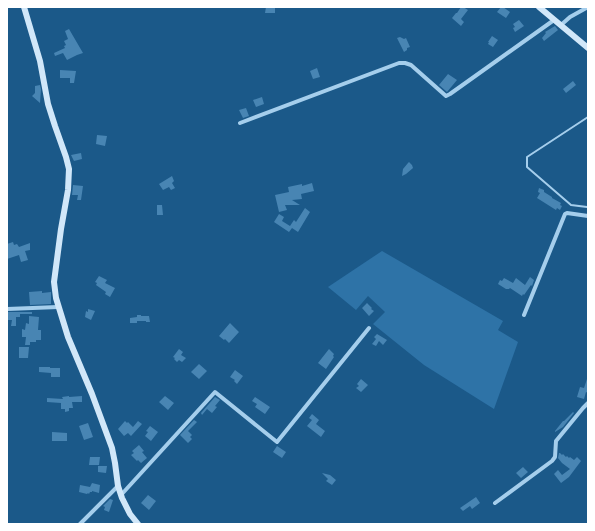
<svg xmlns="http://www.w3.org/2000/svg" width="595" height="531" font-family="Raleway,sans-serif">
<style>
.green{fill:#2e73a7}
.building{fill:#4885b3}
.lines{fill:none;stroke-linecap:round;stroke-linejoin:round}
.service{stroke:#a5ceec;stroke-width:2}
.minor{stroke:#a5ceec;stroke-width:4}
.secondary{stroke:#d1e7f9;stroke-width:6}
</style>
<rect width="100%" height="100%" fill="#1b5989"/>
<!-- green -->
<path class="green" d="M382,251L503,321L498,330L518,342L494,409L424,365L373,324L385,312L368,296L356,310L328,287Z"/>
<!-- building -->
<path class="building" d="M266,7H275V13H265Z
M461,7H463L468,10L461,19L464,22L461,26L453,19L452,18L456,13H457Z
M501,7H503L510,12L506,18L497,12Z
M519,20L524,26L515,32L513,28L515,27L513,24Z
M555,26L558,30L544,41L542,38L546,33L545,32Z
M69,29L83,53L77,55L67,60L63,53L55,56L54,53L65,48L64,46L66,45L64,41L68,39L65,31Z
M492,36L498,40L493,47L488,44L489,42H488Z
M400,37L404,39L406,38L410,47L407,48V50L404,52L397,38Z
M317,68L320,77L313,79L310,71Z
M60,70L76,71L74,83H70V78H60Z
M448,74L457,80L447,92L439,85Z
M573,81L576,85L566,93L563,89Z
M40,85L41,89L40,103L32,96L35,93V86Z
M262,97L264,104L256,107L253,100Z
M246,108L249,116L243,118L239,110Z
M97,135L107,136L105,146L96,144Z
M81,153L82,159L74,161L71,155Z
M409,162L412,165L413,168L406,174L402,176L403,169L408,163Z
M172,176L174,181L172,183L175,188L171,190L169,187L163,190L159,184Z
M312,183L314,191L301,194L302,199L292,200L300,205H285L287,210L279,212L275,195L289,192L288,187L302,184V186Z
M73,185L83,186L81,200H77L78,195H72Z
M539,188L544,190V192L552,197V198L561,203L560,205L562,206L560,210L557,208L556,210L537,198L540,193L538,192Z
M157,205H162L163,215H157Z
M305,208L310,212L298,232L292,228L289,232L274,222L279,214L284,217L282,221L290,226L294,220L296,222Z
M13,242L14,245L17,244L19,247L30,243V250L25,251L28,260L21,262L19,255L7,259V244Z
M99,276L107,280L105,283L115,288L110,297L105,294L106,292L96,285L97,283L95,282Z
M530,277L534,280L532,286L531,285L524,295L523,294L522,296L510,288L509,289H506L498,284L500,280L502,281L504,278L513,283L516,278L525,285Z
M42,291V293L51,292V304L30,305L29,292Z
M367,303L372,308L371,309L374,311L369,316L362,308Z
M88,309L95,311L91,320L85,317L86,311L88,312Z
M7,312H32V314H20V317H16V326H11L12,320H7Z
M137,315H141V316H149L150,322H146V321H137V323H130V318L137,317Z
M29,316L39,317L38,330H41V340H36V342H30V345H25L26,337H22V329L25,330L26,323L29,324Z
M230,323L239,332L229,343L225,339L224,340L219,336Z
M377,334L387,340L383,345L379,341L376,346L372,344L376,339L374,337Z
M19,347H29L28,358H19Z
M179,349L183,352L181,355L186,358L182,362L179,360L177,362L174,359L175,358L173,357Z
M329,349L334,354L333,356L334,357L326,369L318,363Z
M199,364L207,371L199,379L191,372Z
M39,367H50V368H60V377H51V373L39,372Z
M235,370L243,376L237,384L234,381L235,380L230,377Z
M361,379L368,385L361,392L356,388L359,386L357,384Z
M587,379H588V393L586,392L584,399L577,397L580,387L584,388Z
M69,396V397L82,396V402H72L73,408H69V411L65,412V409H61V403L47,402V398L63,399L62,397Z
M165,396L174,403L168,410L159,402Z
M215,397L220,400L215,406L217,407L212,413L207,409L202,415L201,413Z
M255,397L270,407L265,414L255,407L257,404L252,401Z
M573,412L574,413L563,427L555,432V431L563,421H564Z
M312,414L319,420L316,424L325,431L321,437L307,426L312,420L309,418Z
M194,420L197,422L188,431L192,435L190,437L192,439L188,443L180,435Z
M125,421L127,423L128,422L133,427L138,421L142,424L131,436L128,433L124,436L118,429Z
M88,423L93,437L84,440L79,426Z
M150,426L158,432L151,441L145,436L148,432L146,431Z
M52,432L67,433V441H52Z
M139,445L144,451L142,452L147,458L141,463L138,460L137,461L131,455L134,453L132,451Z
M277,446L286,452L282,458L273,452Z
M559,453H560L562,455L563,454L566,457L567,456L569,458L570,457L574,460L577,457L581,461L569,477L561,483L554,474L558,470L562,475L570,469L562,463L558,458Z
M90,457H100L99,465H89Z
M98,466H107L106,473L98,472Z
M523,467L528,472L521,478L516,473Z
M322,473L330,475L336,480L332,485L326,481L328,479Z
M92,483L100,485L99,493L92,491V492H90L89,494L88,493L87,494L79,492L80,485L90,487Z
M148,495L156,501L149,510L141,503Z
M476,497L480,503L472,509L470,506L463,511L460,508Z
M110,499L113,500L109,512L104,510L105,507L103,506Z"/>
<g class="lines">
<!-- service -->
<path class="service" d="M587,207L571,205L527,167V157L588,117"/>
<!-- minor -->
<path class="minor" d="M561,25L570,17L588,7
M240,123L399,63H405L411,65L446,96L450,94L554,20
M7,309L58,307
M524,315L565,214L567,213L588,216
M121,495L215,392L277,442L369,328
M495,503L552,461L555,457L556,441L583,408L588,403
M80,524L118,486"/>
<!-- secondary -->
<path class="secondary" d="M24,7L40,61L48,104L55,126L66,157L69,169L68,190L61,229L54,282L56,298L68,337L92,394L112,448L115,463L118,486L122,498L130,514L138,524
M539,7L588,48"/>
</g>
<!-- border -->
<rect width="595" height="531" fill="none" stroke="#ffffff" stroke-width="16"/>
</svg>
